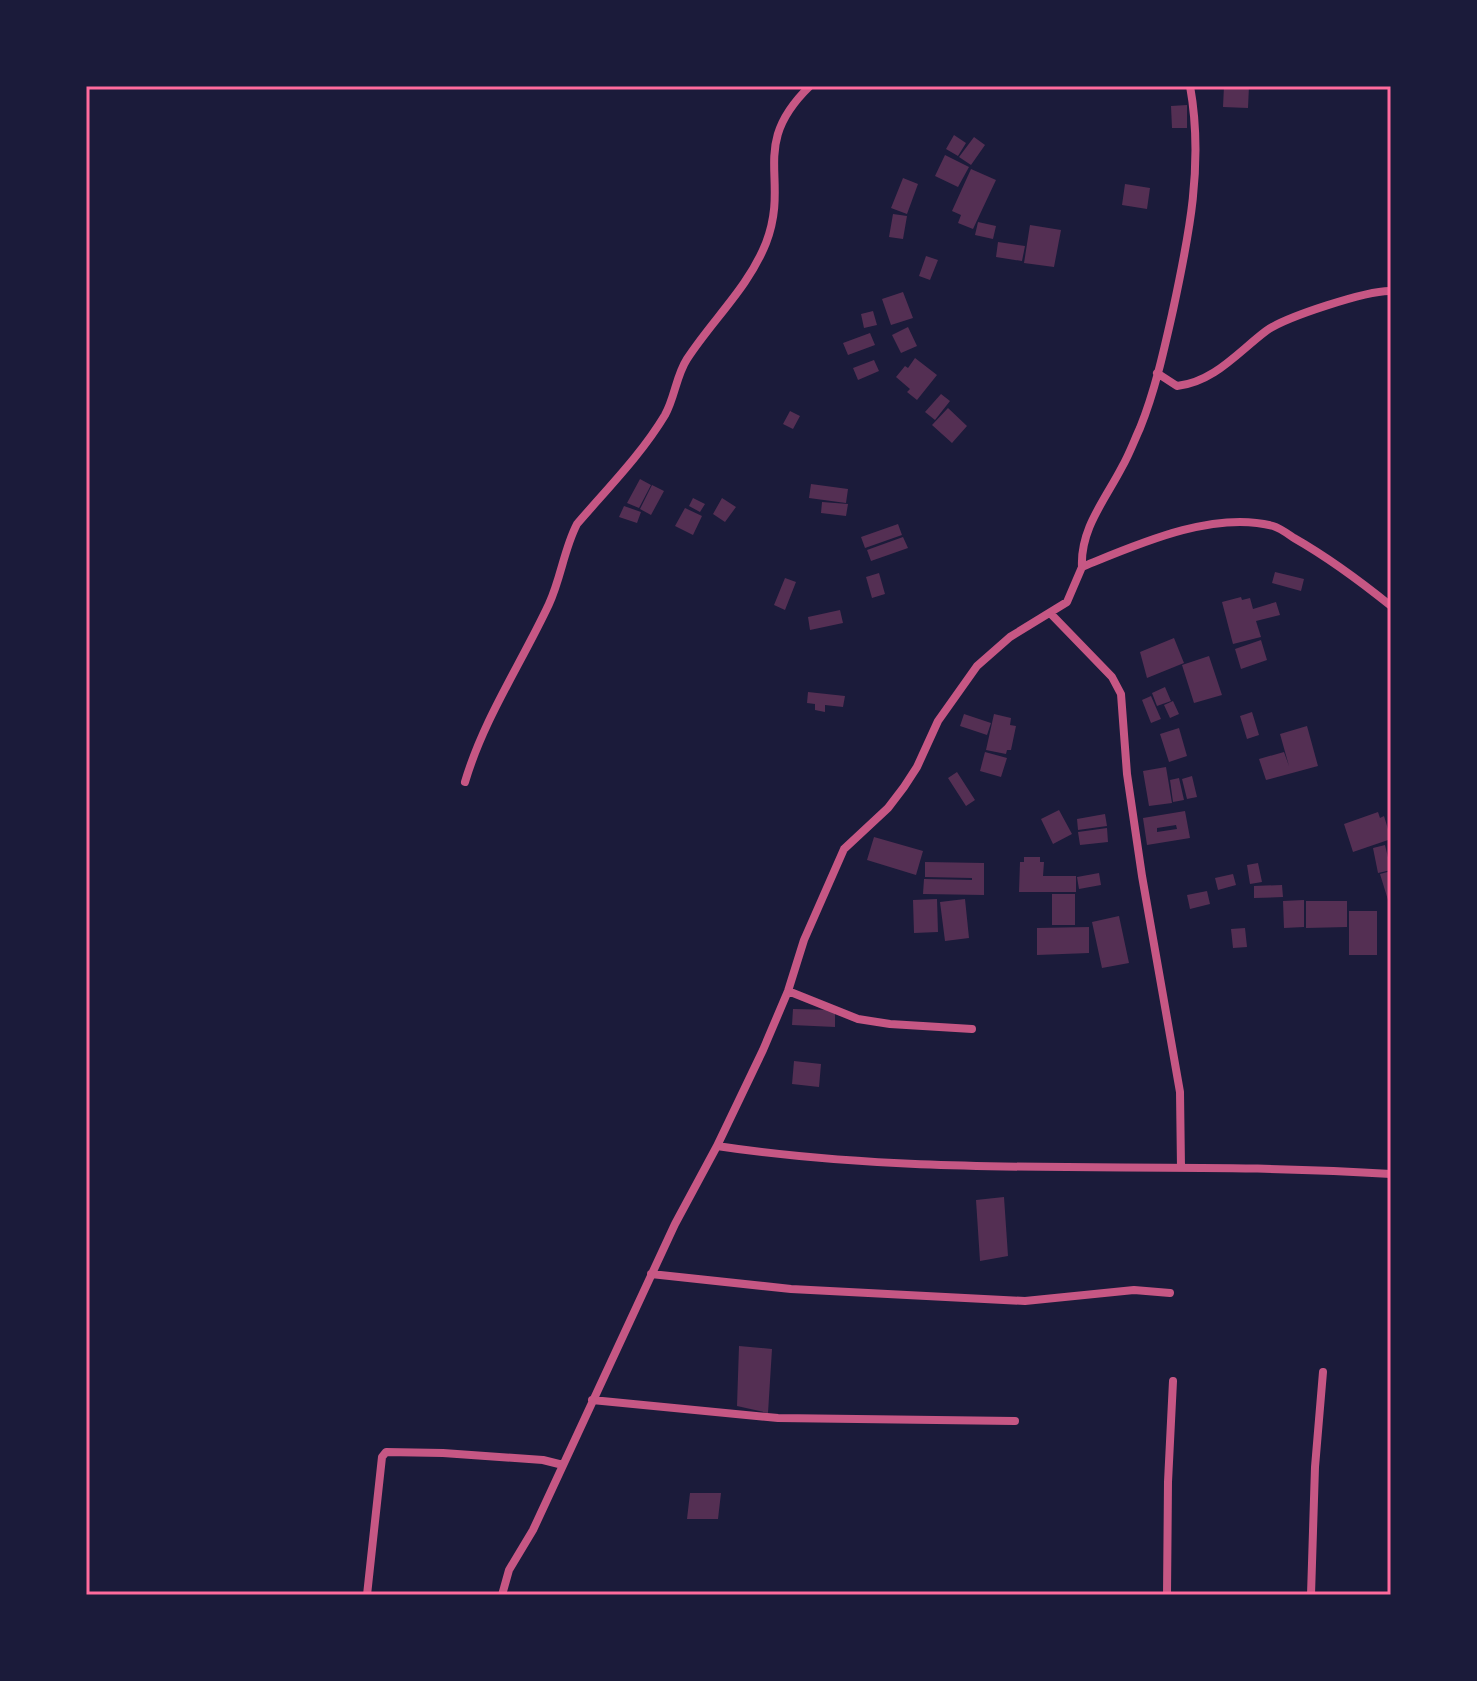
<svg xmlns="http://www.w3.org/2000/svg" width="1477" height="1681" font-family="Figtree,sans-serif">
<style>
.building{fill:#542f53;fill-rule:evenodd}
.lines{fill:none;stroke-linecap:round;stroke-linejoin:round}
.minor{stroke:#c65784;stroke-width:8}
.neatline{fill:none;stroke:#ff6b9d;stroke-width:3}
</style>
<rect width="100%" height="100%" fill="#1b1b3a"/>
<!-- building -->
<path class="building" d="M1224,86H1249L1248,108L1223,107Z
M1187,105V128H1172L1171,106Z
M954,135L966,143L958,156L946,149Z
M974,137L985,145L971,165L959,157Z
M945,155L969,167L958,187L935,176Z
M971,169L996,180L973,229L958,223L961,215L952,211Z
M903,178L918,184L907,214L891,208Z
M1125,184L1150,188L1147,209L1122,205Z
M893,214L907,216L903,239L889,237Z
M978,222L996,226L993,239L975,235Z
M1030,225L1061,230L1054,267L1024,263Z
M998,242L1025,246L1022,261L996,257Z
M926,256L938,260L930,280L919,276Z
M903,292L913,318L891,325L882,299Z
M873,311L877,325L864,328L861,314Z
M908,327L917,346L901,353L892,335Z
M870,333L875,345L848,355L843,343Z
M915,358L937,375L917,400L907,392L910,389L896,377L905,366L908,368Z
M874,360L879,371L858,380L853,368Z
M941,394L950,401L935,420L925,412Z
M948,408L967,426L952,443L932,425Z
M790,411L800,416L793,429L783,424Z
M640,479L651,485L639,508L627,503Z
M811,484L848,489L846,503L809,498Z
M652,485L664,491L651,515L640,509Z
M693,498L705,504L700,512L689,506Z
M722,498L736,507L725,522L713,514Z
M822,502L848,504L846,516L821,513Z
M624,506L641,512L637,523L619,517Z
M685,508L702,516L693,535L675,526Z
M898,524L902,535L865,548L861,537Z
M903,537L908,548L871,561L867,550Z
M1275,572L1304,579L1301,591L1272,583Z
M879,573L885,594L872,598L866,577Z
M785,578L796,582L785,610L774,605Z
M1241,597L1242,600L1250,598L1253,609L1276,602L1280,615L1256,621L1261,637L1233,644L1222,602Z
M840,610L843,623L810,630L808,617Z
M1174,638L1184,663L1147,678L1140,652Z
M1261,640L1267,660L1241,669L1235,649Z
M1209,656L1222,695L1194,703L1182,665Z
M1165,687L1171,701L1157,706L1152,693Z
M808,692L845,696L843,707L825,705V712L815,710V704L807,703Z
M1151,696L1161,719L1151,723L1142,700Z
M1173,701L1179,714L1170,718L1164,705Z
M1252,712L1259,735L1247,739L1240,716Z
M964,714L991,723L987,735L960,726Z
M994,714L1011,718L1010,725L1016,726L1011,750H1007L1006,754L986,750Z
M1307,726L1318,766L1266,780L1259,759L1284,752L1289,766L1280,734Z
M1179,728L1187,756L1169,762L1160,734Z
M985,752L1007,758L1001,777L980,771Z
M1166,767L1172,803L1149,806L1143,771Z
M957,772L975,800L966,806L948,778Z
M1192,776L1197,797L1187,799L1182,779Z
M1179,778L1184,800L1173,802L1170,780Z
M1059,810L1072,834L1053,844L1041,819Z
M1185,811L1190,838L1147,845L1143,818ZM1176,825L1177,829L1157,832V828Z
M1378,812L1380,818L1384,816L1391,839L1353,852L1344,824Z
M1105,814L1107,826L1078,830L1077,819Z
M1107,828L1108,842L1080,845L1078,832Z
M874,837L923,851L916,875L867,860Z
M1385,845L1391,870L1378,873L1373,848Z
M1024,857H1040V862H1044L1043,876H1076V892H1019L1020,862H1024Z
M925,862L984,863V895L923,894L924,879L972,880V878L925,877Z
M1258,863L1262,882L1250,884L1247,865Z
M1391,871V899L1388,900L1380,874Z
M1099,873L1101,885L1079,889L1077,877Z
M1233,874L1236,885L1218,890L1215,878Z
M1282,885L1283,897L1254,898V886Z
M1207,891L1210,904L1190,909L1187,895Z
M1052,894H1075V925H1052Z
M937,899L938,932L914,933L913,900Z
M965,899L969,938L945,941L940,902Z
M1304,900V927L1284,928L1283,901Z
M1306,901H1347V927L1306,928Z
M1349,911H1377V955H1349Z
M1119,916L1129,963L1102,968L1092,922Z
M1089,927V953L1037,955V928Z
M1245,928L1247,947L1233,948L1231,929Z
M793,1009L835,1010V1027L792,1025Z
M794,1061L821,1064L819,1087L792,1084Z
M1004,1197L1008,1256L980,1261L976,1200Z
M739,1346L772,1349L768,1413L737,1406Z
M690,1493H721L718,1519H687Z"/>
<g class="lines">
<!-- minor -->
<path class="minor" d="M1157,373L1177,386C1214,382 1238,352 1266,331C1285,317 1368,290 1391,291
M1082,567C1080,529 1105,500 1122,467C1129,455 1134,441 1140,428C1155,391 1164,350 1173,310C1189,236 1204,163 1190,86
M1051,614L1112,677L1121,694L1127,774L1142,876L1180,1092L1181,1168
M465,782C484,718 521,664 549,604C561,578 564,549 577,524C607,489 641,455 665,415C675,397 676,376 687,359C713,319 748,288 766,243C791,178 748,146 810,86
M788,991L858,1019L890,1024L972,1029
M717,1146C941,1180 1166,1159 1391,1174
M651,1274L791,1289L1025,1301L1134,1290L1170,1293
M592,1400L778,1418L1015,1421
M367,1595L382,1457L386,1452L443,1453L543,1460L563,1465
M502,1595L509,1570L533,1530L675,1224L717,1146L763,1050L788,991L804,940L844,849L888,808L904,787L917,767L938,721L977,666L1010,637L1067,602L1082,567C1136,545 1213,510 1273,526C1280,528 1288,534 1294,538C1329,558 1360,581 1391,606
M1167,1595L1168,1482L1173,1381
M1311,1595L1315,1467L1323,1372"/>
</g>
<!-- border -->
<rect width="1477" height="1681" fill="none" stroke="#1b1b3a" stroke-width="176"/>
<rect x="88" y="88" width="1301" height="1505" class="neatline"/>
</svg>
